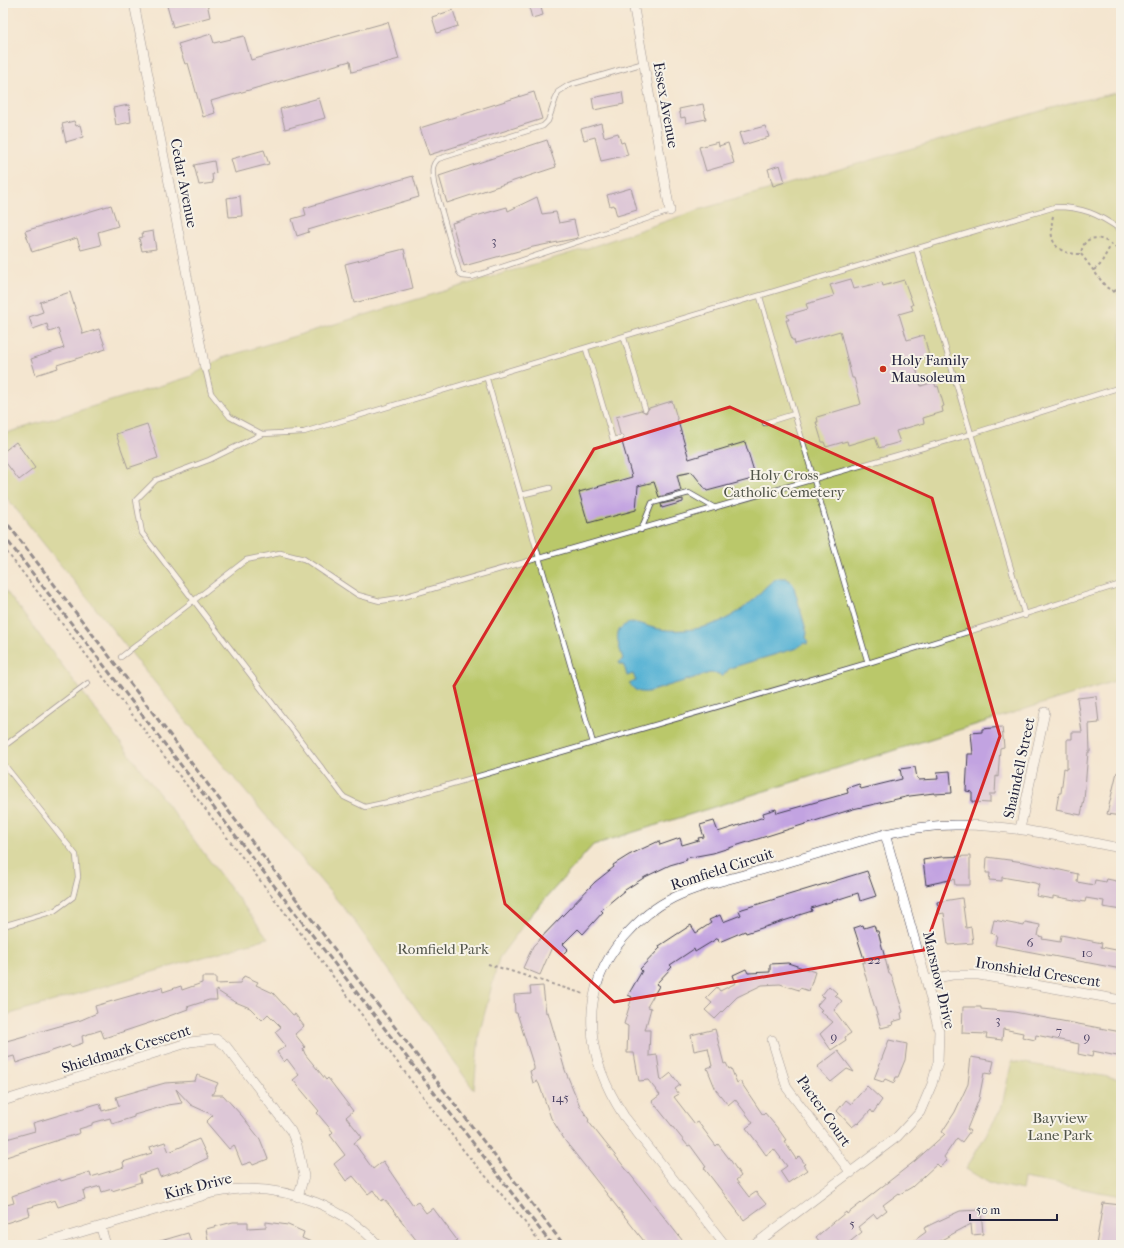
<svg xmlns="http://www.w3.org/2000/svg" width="1124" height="1248" font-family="'IM FELL French Canon',serif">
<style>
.green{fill:#bac86a;stroke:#6e7552}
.water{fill:#56b2d4;stroke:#3c6a88}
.building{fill:#c2a3e1}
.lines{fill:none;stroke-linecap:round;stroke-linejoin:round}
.lane-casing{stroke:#423f51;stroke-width:6}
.street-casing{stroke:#423f51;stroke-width:10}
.path{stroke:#423f51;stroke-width:2;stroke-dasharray:3 3;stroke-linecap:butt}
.lane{stroke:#fff;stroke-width:4.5}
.street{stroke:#fff;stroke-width:9}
.rail{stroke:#22223b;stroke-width:3;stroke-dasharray:6 3;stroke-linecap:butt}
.marked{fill:none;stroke:#d62828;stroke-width:3;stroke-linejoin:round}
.poi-dot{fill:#c8321e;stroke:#f7f3e8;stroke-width:1.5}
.labels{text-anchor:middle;stroke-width:4;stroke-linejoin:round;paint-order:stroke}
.number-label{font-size:13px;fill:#4a4264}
.street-label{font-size:15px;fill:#22223b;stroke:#f7f3e8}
.poi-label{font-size:15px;fill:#22223b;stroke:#f7f3e8;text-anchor:start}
.park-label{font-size:15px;fill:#505449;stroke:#f7f3e8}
</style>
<rect width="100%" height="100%" fill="#f7f3e8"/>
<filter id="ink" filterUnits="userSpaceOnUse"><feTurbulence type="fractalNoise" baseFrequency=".025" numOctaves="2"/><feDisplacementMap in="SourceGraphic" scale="8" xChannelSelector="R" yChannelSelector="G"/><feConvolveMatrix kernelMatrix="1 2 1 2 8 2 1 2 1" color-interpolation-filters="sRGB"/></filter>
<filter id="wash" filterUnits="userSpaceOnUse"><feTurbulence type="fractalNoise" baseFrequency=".012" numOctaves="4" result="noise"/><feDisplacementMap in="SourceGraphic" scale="16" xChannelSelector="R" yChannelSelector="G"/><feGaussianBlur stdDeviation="0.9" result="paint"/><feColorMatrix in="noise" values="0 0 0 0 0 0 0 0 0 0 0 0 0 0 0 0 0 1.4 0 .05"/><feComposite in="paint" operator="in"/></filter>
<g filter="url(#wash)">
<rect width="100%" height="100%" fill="#f4e6d0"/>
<!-- green -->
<path class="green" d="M1116,93L1121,106V679L593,845L530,916L499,958L479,1035L474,1090L352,918L181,715L3,493V434L189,377L222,358L594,246L698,210L1069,103Z
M3,587L268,938L3,1016Z
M1012,1061L1121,1079V1196L1024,1178L1022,1190L989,1183L966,1169L1001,1109Z"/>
<!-- water -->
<path class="water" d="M778,578H786L793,584L807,633L806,638L808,640L807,644L804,643L797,648L730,668L722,677L719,674L710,673L648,692C638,693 635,691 629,683L636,681L633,674L627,676L624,665L620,664L619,662L623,659C620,649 613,634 622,627C625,624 632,622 636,623C642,623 648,627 654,628C666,631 681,631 694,629C715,626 735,616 751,602C761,593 767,583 778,578Z"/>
<g id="blocks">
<!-- building -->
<path class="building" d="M170,3H207L210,17L173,27L167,6L171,5Z
M540,4L543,15L532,18L529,7Z
M453,10L458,26L437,33L432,17Z
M388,22L399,59L352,72L350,61L211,101L215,113L203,117L188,63L185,64L178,44L211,34L214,43L244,36L251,60Z
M534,92L542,119L429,155L420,128Z
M622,92L624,104L594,110L592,98Z
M319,98L325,118L285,129L280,109Z
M703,104L706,119L686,123L685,117L681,118L679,109Z
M129,105L131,122L116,125L113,108Z
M74,121L76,126L80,125L83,137L66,142L62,124Z
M601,123L604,137L618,133L621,143L624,142L628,155L601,161L595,137L584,140L581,129Z
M765,126L769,137L743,145L739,133Z
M547,140L556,167L447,203L439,176Z
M718,142L719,146L728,143L734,163L706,171L699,147Z
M264,150L269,164L235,173L231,159Z
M214,161L216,173L212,174L213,183L199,185L194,165Z
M780,165L785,182L773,186L768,169Z
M413,176L419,197L308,230L309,232L297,236L292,219L306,215L304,208Z
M631,188L637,210L617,216L614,205L610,206L607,195Z
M240,196L242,216L229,217L227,198Z
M537,197L542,214L556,212L559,223L574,220L578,238L533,247L464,266L452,223L507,207L508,211Z
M111,205L118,226L98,232L101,245L81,250L77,238L32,252L25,231Z
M153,231L156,249L142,251L139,238L143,237L142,233Z
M404,249L413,288L354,303L345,264Z
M851,279L854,289L882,282L883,286L904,280L913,305H911L913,310L899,314L907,340L924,335L929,356L914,361L921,386L934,382L936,387L938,386L944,406L942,407L943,412L923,418L924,423L896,431L900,442L879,448L875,437L848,445L847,441L826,447L824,442H822L816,422H818L817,417L861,404L854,378H852L840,331L795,344L794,340H792L786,320H789L787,315L808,309L806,304L834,296L830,285Z
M70,292L83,334L99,329L106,349L57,365L58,368L36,375L31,359L64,348L58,329L49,332L47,324L33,329L29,317L43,312L40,302Z
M672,401L689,459L745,442L756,478L707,491L692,472L677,475L681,491L659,497L654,482L638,486L636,510L588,523L579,492L632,477L622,442L624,437L620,434L616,417L641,410L646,413L649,408Z
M147,424L158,458L128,468L116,434Z
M16,442L35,468L19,480L3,459V452Z
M683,499V502L662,508L661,504Z
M1096,696L1099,723L1089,724L1090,752H1088L1084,800L1081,815L1056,810L1059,793H1061L1064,768L1067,769V739H1072V732H1082L1077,698Z
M1002,727L1004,747L1000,748L998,777L996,776L995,794H990V803L972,802V792L966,791L968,754H973L971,733L982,732V729Z
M915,767L917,778H918L919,780L938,779L937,772L950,771L952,793L934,794V793L910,796L853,809L713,853L686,858L687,860L670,865L645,877L625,890L601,910L603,912L583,934L578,929L563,944L568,949L561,956L552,947L540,975L523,968L533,946L595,882L614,867L613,865L629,855L659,841L660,845L680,838L682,845L699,840L698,838L704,837L700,825L714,821L718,832L764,817L763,813L776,809L777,813L848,793L847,788L859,784L861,789L902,779L900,769Z
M1117,772L1121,773V816L1107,814Z
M970,856V885H955L954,879L926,885L923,860L941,857Z
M987,857L1024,862L1078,874L1077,882L1094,885L1095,880L1106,882L1107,879L1121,882V910L1103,907L1104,901L1086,898L1085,902L1053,896V899L1036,896L1039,885L1035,883L1002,877V881L989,880L990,873H986Z
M867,871L876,896L860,901L858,893L811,908L812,911L796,916V917L746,933L745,931L719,942L718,938L695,952L694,949L670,965L672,967L656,984L659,986L647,1007L651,1008L645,1030H650L649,1056L657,1055L661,1081L671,1073L680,1085L675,1089L679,1094L674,1097L695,1124L698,1122L716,1146L718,1144L731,1161L741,1176L736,1180L749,1197L756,1192L766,1204L744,1220L704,1168L706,1167L690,1145L688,1146L652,1101L660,1095L648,1080L639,1081L634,1053H627L628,1026L624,1024L632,997L628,995L642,971L640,969L660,948L659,946L691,925L696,933L711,923L709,920L720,915L723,922L741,915L739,910Z
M962,898L966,928L971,927L973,943L948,945L944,913L939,914L937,902Z
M994,920L1024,926L1025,922L1040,925L1038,936L1043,937L1042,939L1060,942L1061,935L1102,943L1101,947L1121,951V969L995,945L997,935L991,933Z
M863,925L864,928L874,925L876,931H878L889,974H891L903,1012L901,1013L902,1019L892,1022L893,1025L881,1028L868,985L862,963L865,962L854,928Z
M788,963L815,972L809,991L800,988L799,990L780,984L762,985L737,997L715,1019L705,1010L712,1003L706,998L717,987L720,991L736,983L733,975L746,969L748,973L770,972V964Z
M244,976L258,982L256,985L273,993L293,1015L295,1014L304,1026L295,1034L305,1047L303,1049L305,1054L326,1080L328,1078L353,1111L346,1117L362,1137L354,1143L373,1169L383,1161L413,1205L418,1202L426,1213L433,1208L457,1240L450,1245H420L390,1206L384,1199L381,1201L373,1190L368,1194L353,1176L346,1181L334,1164L345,1155L330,1135L333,1132L317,1113L319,1111L293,1080L299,1075L287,1059L284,1062L277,1052L286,1046L275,1032L281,1027L268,1014L262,1020L250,1008L233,1001L216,990L217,1000H209L187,1007L188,1009L161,1019L104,1038L101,1030L82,1036L83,1043L71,1047L70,1045L16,1063L14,1056L3,1059V1042L81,1020L97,1013L95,1006L162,987L163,992L181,986L182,990L202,983V977H216V984L240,983Z
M543,986L546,1013L548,1012L565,1070L580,1106L589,1120L588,1121L686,1245H647L566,1142L551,1118L539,1084L537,1081L533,1083L530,1071L534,1070V1067L517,1013H515L514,995L531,994L530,987Z
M829,986L837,993L835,995L842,1001L834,1010L851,1033L845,1037L846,1040L831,1050L820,1034L833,1022L820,1011L822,1010L817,1005L824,997L821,996Z
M963,1007H981V1009L1014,1012L1121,1032V1052L1118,1051L1117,1056L1093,1051L1092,1057L1078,1054L1079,1044L1036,1035L1035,1040L1022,1037L1023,1033L1003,1029L1002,1040L986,1038L987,1034L962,1033Z
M715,1029L724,1064L726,1063L729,1069L731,1068L737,1083L740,1081L763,1115L765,1113L779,1130L786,1140L784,1141L796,1159L799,1156L805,1164L803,1165L807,1170L788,1183L780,1171L787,1166L774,1149L766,1155L756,1141L746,1128L753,1123L735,1099L728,1105L716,1090L707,1068L712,1066L708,1048L694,1051L691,1035Z
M889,1040L907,1044L905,1060L898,1077H896L894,1083L885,1079L883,1082L874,1079Z
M838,1051L854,1072L847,1069L831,1082L817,1067Z
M971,1057L994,1061L991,1074L984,1073L979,1099L967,1129L970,1131L962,1142L957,1138L944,1157L947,1161L940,1167L937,1164L912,1187L900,1194L899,1193L883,1205L887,1210L877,1218L874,1214L858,1227L862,1232L846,1245H822L816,1237L846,1212L847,1214L915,1161L945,1134L942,1132L955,1112L968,1084Z
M197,1075L218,1083L212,1095H223L242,1116L260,1139L268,1159L253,1165L251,1162L242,1165L234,1145L229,1149L206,1122L213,1115L191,1105L176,1089L182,1103L168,1105L134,1115V1117L112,1124L110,1118L92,1123V1125L79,1129L80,1133L3,1158V1140L35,1131L33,1123L100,1103L102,1111L119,1106L116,1097L165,1083L195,1081Z
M867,1086L882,1100L873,1113L871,1110L858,1124L857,1123L852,1127L837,1111L846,1100L851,1104Z
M199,1139L208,1158L187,1168L160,1177L157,1169L139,1175L141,1182L112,1191V1189L102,1192L100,1186L83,1191L85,1199L58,1207L55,1200L28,1208L30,1215L3,1224V1206L14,1203L12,1196L60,1179L61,1181L90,1172L91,1177L124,1167L123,1162L152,1153L150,1147L165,1142L169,1152Z
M1103,1203L1121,1205V1245H1096Z
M981,1210L983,1234L972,1235L971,1224L932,1245H908L926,1232L924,1228L934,1223L960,1211Z
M233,1222H248V1228L266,1227V1222L288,1225L304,1232L302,1238L318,1245H209L206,1229Z
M188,1233L192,1245H157V1242Z"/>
</g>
</g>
<g filter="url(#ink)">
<use href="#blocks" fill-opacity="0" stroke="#423f51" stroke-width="1"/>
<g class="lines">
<!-- lane casing -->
<g class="lane-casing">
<path id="lane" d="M644,63L569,85L558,92L548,121L543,126L438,159C430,166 433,175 434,184L459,272L462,276L472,277L670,211
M1121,230C1098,214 1083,207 1055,207L304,432L262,434L209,460L156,480L136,500L142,533L344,797L365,807L393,801L868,663L1121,584
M916,248L1025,616
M760,297L868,663
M624,338L645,409
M586,349L613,440L621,438
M205,368L211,393L230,417L262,434
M487,379L593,743
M765,423L794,414
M521,495L550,488
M641,530L652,503L689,493L715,508
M121,657L246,560L280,553L304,559L358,595L380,601L400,598L971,434L1121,387
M3,747L88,683
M3,763L76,855L78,877L73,897L54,911L3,926"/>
</g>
<!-- street casing -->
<g class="street-casing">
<path id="street" d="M134,3L205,368
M633,3L670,211
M1020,829L1045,712
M926,980L952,975H979L1121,1000
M772,1040L787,1088L851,1173
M3,1101L190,1042L216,1039L226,1046L291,1131L297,1145L304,1176L298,1197
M101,1228L106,1245
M38,1245L212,1193C222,1192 232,1189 242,1189C292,1188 344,1207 378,1245
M725,1245L624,1116C586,1058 576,993 624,937C638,921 654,907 673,898C698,886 725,880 751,873C796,860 841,847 885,834C908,829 931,825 955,825C1011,824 1066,838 1121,848
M754,1245L897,1137L920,1112L932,1084L938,1062L939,1031L926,980L885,834"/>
</g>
<!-- path -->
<path class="path" d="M1053,216C1048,241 1054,254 1081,254
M1121,253C1110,239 1084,228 1081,254L1106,287L1121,296
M1094,270L1100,265L1111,245
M1114,292L1121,284
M3,547L296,927L464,1151L521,1217L541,1245
M488,964L584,994"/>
<!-- lane -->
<use href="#lane" class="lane"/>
<!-- street -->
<use href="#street" class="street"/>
<!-- rail -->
<path class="rail" d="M3,518L356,977L564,1245
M3,535L552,1245"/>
</g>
</g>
<!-- marked area -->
<path d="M0 0H1124V1248H0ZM730,407L932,498L1000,736L924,950L614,1002L505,904L454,686L594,449Z" fill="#f4e6d0" fill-opacity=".55" fill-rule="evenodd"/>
<path class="marked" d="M730,407L932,498L1000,736L924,950L614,1002L505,904L454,686L594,449Z"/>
<!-- markers -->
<circle class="poi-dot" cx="883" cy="369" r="4"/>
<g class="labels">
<!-- number labels -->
<g class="number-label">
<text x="494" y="245">3</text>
<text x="1030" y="947">6</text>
<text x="1087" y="957">10</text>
<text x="874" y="964">22</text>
<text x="998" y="1024">3</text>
<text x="1059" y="1035">7</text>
<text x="834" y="1041">9</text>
<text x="1087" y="1041">9</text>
<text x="560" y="1102">145</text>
<text x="852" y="1228">5</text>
</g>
<!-- street labels -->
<g class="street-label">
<text transform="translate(666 105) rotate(80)" y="5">Essex Avenue</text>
<text transform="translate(184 183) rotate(79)" y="5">Cedar Avenue</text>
<text transform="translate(1019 768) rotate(-78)" y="5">Shaindell Street</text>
<text transform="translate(722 869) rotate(-18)" y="5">Romfield Circuit</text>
<text transform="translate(1038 972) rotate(9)" y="5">Ironshield Crescent</text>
<text transform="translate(939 980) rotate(77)" y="5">Marsnow Drive</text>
<text transform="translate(126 1049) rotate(-17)" y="5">Shieldmark Crescent</text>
<text transform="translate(824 1111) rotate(55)" y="5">Pacter Court</text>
<text transform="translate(198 1186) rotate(-14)" y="5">Kirk Drive</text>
</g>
<!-- poi labels -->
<g class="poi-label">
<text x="891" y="365">Holy Family<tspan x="891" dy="17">Mausoleum</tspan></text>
</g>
<!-- park labels -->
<g class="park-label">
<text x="784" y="480">Holy Cross<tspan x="784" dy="17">Catholic Cemetery</tspan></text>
<text x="443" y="954">Romfield Park</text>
<text x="1060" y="1123">Bayview<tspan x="1060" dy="17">Lane Park</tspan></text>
</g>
</g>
<!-- margin -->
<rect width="1124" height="1248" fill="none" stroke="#f7f3e8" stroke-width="16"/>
<!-- scale -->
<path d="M970 1214v6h87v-6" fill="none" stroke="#22223b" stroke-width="2"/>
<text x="976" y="1214" font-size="12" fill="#22223b" stroke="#f7f3e8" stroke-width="3" paint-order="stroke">50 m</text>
</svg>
